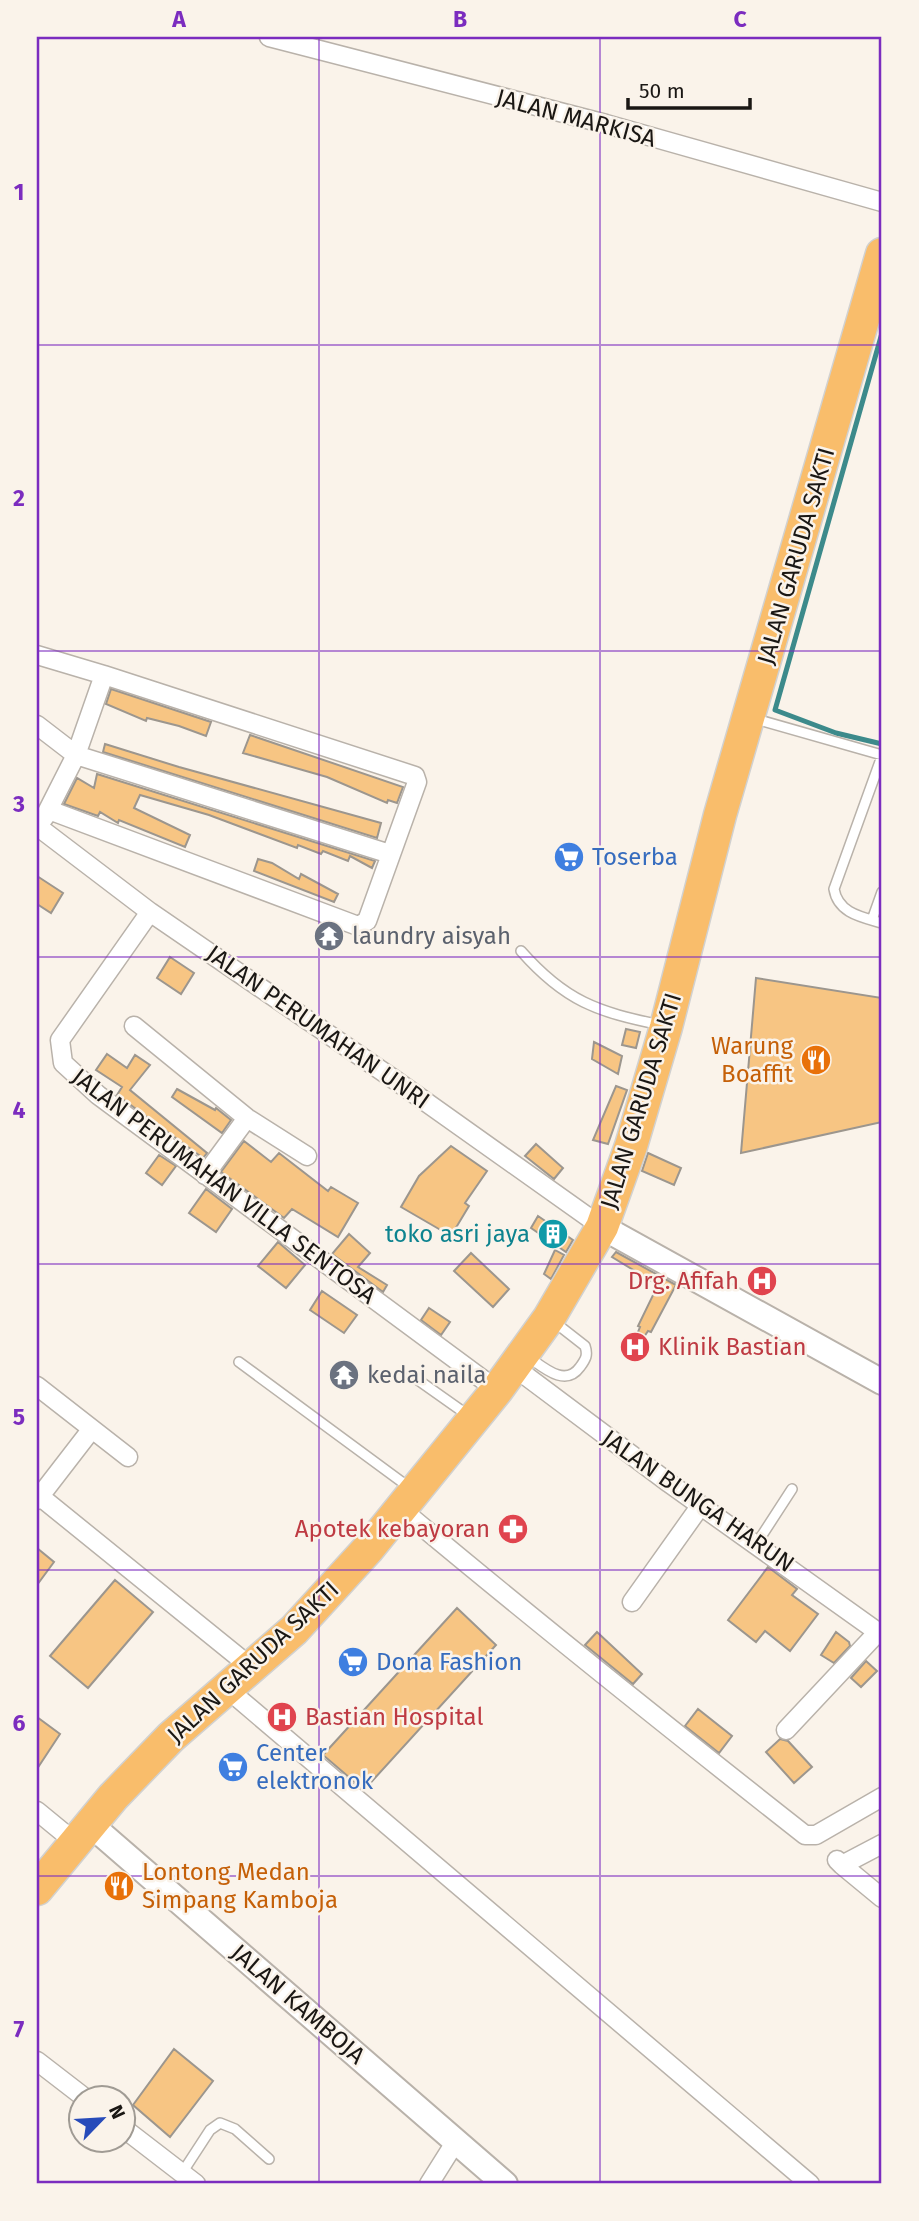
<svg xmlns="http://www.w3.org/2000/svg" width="919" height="2221" font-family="'Fira Sans',sans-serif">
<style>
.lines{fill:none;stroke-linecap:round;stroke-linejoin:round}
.stream{stroke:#3c8a8b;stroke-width:5}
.building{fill:#f7c583;stroke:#9c968e;stroke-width:2}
.lane-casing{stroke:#b9b2aa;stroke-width:12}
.street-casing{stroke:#b9b2aa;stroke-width:21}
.secondary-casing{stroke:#b9b2aa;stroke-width:28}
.highway-casing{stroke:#d1d1d0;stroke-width:35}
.lane{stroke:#fff;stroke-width:9}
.street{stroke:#fff;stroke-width:18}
.secondary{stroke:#fff;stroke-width:24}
.highway{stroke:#f9bd6b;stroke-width:32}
.grid{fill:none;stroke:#7b2cbf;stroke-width:2;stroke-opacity:0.55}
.labels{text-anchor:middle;stroke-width:5;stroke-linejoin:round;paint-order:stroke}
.street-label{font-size:24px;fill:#1a1714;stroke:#faf3ea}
.shop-label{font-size:24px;fill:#366cbe;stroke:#faf3ea;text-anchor:start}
.worship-label{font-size:24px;fill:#5b616d;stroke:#faf3ea;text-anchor:start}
.food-label{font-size:24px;fill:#c56008;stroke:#faf3ea;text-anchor:end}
.culture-label{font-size:24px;fill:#0d838f;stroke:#faf3ea;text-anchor:end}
.health-label{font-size:24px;fill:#be3a42;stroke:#faf3ea;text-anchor:end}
.neatline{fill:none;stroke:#7b2cbf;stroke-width:2.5}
.grid-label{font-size:23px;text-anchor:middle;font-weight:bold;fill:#7b2cbf}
</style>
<rect width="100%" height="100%" fill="#faf3ea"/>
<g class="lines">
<!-- stream -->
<path class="stream" d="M882,333L775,710L836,733L882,744"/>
</g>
<!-- building -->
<path class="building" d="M111,689L211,722L206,736L179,726L147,718L146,721L106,704Z
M250,735L403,787L397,803L388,800L387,803L327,777L243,753Z
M105,744L179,767L381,823L377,838L103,752Z
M97,774L375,861L372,868L350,856L348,861L323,851L321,854L298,845L297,848L209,815L140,795L134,808L190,835L185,847L119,820L118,823L100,812L98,816L64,804L77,778L94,788Z
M258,859L272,863L299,879L301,874L338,894L334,902L254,871Z
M37,876L63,893L51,913L37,904Z
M170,957L194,973L181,994L157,978Z
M756,978L882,998V1122L741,1153Z
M626,1029L640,1032L636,1048L622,1045Z
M594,1042L622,1056L618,1074L592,1059Z
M107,1054L127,1068L135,1055L150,1065L130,1090L207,1153L203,1158L117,1095L122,1087L96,1070Z
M616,1086L627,1090L608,1144L593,1140Z
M177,1089L215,1110L216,1108L231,1120L222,1133L172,1097Z
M244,1141L271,1162L279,1153L328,1191L331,1187L358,1203L338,1237L292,1209L284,1218L221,1172Z
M536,1144L563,1168L554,1179L525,1156Z
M451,1146L487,1171L465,1203L469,1206L451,1236L401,1207L419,1176Z
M648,1153L681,1168L674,1185L642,1171Z
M159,1155L176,1166L162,1185L146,1173Z
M206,1189L232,1209L216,1232L189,1213Z
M538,1216L573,1240L566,1252L531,1228Z
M349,1234L370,1253L358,1267L387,1285L383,1292L332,1254Z
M278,1242L305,1265L286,1288L258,1266Z
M555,1250L564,1255L551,1279L544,1274Z
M616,1252L676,1285L651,1332L648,1331L642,1340L636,1337L640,1327L638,1326L658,1285L612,1257Z
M471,1253L509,1289L493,1307L454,1271Z
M757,1272L772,1279L767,1291L752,1283Z
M322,1291L357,1315L344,1333L310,1310Z
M429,1308L450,1322L441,1335L421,1320Z
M37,1548L54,1562L37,1585Z
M768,1567L797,1589L792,1595L818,1614L790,1651L765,1631L756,1642L728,1620Z
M115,1580L153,1612L88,1688L50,1656Z
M457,1608L496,1645L364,1790L323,1755Z
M597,1632L642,1674L633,1684L585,1645Z
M836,1632L849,1642L850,1646L834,1663L821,1655Z
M866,1661L877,1671L861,1687L851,1678Z
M698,1709L732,1736L719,1753L685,1726Z
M37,1717L60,1734L37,1769Z
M780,1739L788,1741L812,1767L794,1783L766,1752Z
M174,2049L213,2081L170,2137L133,2105Z"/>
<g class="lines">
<!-- lane casing -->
<g class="lane-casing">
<path id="lane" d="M752,718L882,755
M882,756L834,889C838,913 861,917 882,923
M872,920L882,892
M521,951C565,1001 597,1012 661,1025
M527,1356C543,1367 565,1388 580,1367C586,1359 588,1355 585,1346L553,1321
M239,1362L410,1488
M411,1375L469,1416
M757,1543L792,1489
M182,2173L210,2130L220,2123L235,2129L269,2159"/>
</g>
<!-- street casing -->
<g class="street-casing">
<path id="street" d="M269,37L606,124L882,202
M37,655L104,675L76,755L44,818
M37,725L76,755L390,854
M49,810L358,926L367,921L417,782L415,776L104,675
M37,826L150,912L395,1080L602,1227
M150,912L60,1040L63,1063L98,1095L497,1390
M134,1026L247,1118L307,1156
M205,1175L247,1118
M514,1367L669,1483L882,1635
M37,1386L128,1457
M37,1494L252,1668
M37,1500L91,1430
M401,1509C534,1620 669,1728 805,1835H816L882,1797
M632,1602L701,1505
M225,1687L810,2184
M786,1730L878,1632
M37,1811L76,1843
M837,1860L842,1865L882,1844
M842,1865L882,1898
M37,2061L85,2098
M122,2127L196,2184
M429,2184L456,2141"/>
</g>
<!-- secondary casing -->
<g class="secondary-casing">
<path id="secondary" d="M602,1227L882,1382
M91,1825L505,2184"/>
</g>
<!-- highway casing -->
<g class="highway-casing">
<path id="highway" d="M37,1889L113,1797L171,1737L294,1630L368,1549L497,1390L549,1318L602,1227L631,1146L666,1027L720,815L882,254"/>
</g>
<!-- lane -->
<use href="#lane" class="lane"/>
<!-- street -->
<use href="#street" class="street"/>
<!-- secondary -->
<use href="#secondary" class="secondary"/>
<!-- highway -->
<use href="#highway" class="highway"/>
</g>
<!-- grid -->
<path class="grid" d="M319,37V2184M600,37V2184M37,345H882M37,651H882M37,957H882M37,1264H882M37,1570H882M37,1876H882"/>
<!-- icons -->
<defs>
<g id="supermarket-disc" transform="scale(1.575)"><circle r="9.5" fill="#3f7fe0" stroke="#faf3ea"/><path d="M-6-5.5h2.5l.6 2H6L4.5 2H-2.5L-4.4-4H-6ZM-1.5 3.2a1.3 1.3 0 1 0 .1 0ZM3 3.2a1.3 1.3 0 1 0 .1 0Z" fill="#fff"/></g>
<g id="temple-disc" transform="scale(1.575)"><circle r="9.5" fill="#6b7280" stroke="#faf3ea"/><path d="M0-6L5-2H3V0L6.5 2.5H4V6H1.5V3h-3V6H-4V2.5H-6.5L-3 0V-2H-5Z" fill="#fff"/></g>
<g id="restaurant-disc" transform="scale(1.575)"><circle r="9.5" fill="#e8710a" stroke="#faf3ea"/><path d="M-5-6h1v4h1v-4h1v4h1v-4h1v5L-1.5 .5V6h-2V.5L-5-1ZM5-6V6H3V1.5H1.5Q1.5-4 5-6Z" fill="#fff"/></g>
<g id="building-disc" transform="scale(1.575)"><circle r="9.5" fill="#0f9aa8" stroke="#faf3ea"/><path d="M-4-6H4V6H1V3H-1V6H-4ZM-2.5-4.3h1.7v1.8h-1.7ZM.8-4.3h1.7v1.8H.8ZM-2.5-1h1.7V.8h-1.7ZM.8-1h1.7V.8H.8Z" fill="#fff"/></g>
<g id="hospital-disc" transform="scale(1.575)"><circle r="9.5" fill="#e0444e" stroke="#faf3ea"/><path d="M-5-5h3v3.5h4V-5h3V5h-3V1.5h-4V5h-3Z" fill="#fff"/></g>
<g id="pharmacy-disc" transform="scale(1.575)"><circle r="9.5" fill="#e0444e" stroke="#faf3ea"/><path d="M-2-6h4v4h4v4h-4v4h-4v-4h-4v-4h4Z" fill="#fff"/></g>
</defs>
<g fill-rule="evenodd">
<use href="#supermarket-disc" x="569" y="857"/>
<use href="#temple-disc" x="329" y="936"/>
<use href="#restaurant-disc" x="816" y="1060"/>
<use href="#building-disc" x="553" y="1234"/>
<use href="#hospital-disc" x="762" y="1281"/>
<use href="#hospital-disc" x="635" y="1347"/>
<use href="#temple-disc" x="344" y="1375"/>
<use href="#pharmacy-disc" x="513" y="1529"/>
<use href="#supermarket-disc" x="353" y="1662"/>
<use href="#hospital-disc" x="282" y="1717"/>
<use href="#supermarket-disc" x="233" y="1767"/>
<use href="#restaurant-disc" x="119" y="1886"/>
</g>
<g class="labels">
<!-- street labels -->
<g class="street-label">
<text transform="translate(576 118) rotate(15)" y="8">JALAN MARKISA</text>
<text transform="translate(796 556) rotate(-74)" y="8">JALAN GARUDA SAKTI</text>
<text transform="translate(318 1027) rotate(35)" y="8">JALAN PERUMAHAN UNRI</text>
<text transform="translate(641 1101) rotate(-73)" y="8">JALAN GARUDA SAKTI</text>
<text transform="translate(224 1186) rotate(37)" y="8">JALAN PERUMAHAN VILLA SENTOSA</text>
<text transform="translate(698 1501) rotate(35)" y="8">JALAN BUNGA HARUN</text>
<text transform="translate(253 1662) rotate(-43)" y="8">JALAN GARUDA SAKTI</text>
<text transform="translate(298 2004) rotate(41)" y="8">JALAN KAMBOJA</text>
</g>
<!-- shop labels -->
<g class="shop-label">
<text x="592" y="865">Toserba</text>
<text x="376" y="1670">Dona Fashion</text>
<text x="256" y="1761">Center<tspan x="256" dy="28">elektronok</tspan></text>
</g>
<!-- worship labels -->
<g class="worship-label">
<text x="352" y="944">laundry aisyah</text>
<text x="367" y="1383">kedai naila</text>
</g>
<!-- food labels -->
<g class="food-label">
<text x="793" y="1054">Warung<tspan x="793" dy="28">Boaffit</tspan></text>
<text x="142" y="1880" text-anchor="start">Lontong Medan<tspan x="142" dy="28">Simpang Kamboja</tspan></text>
</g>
<!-- culture labels -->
<g class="culture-label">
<text x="530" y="1242">toko asri jaya</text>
</g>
<!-- health labels -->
<g class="health-label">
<text x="739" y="1289">Drg. Afifah</text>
<text x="658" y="1355" text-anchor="start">Klinik Bastian</text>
<text x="490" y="1537">Apotek kebayoran</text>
<text x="305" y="1725" text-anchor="start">Bastian Hospital</text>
</g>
</g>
<!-- border -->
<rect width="919" height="2221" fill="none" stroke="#faf3ea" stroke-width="77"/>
<!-- north arrow -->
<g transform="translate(102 2119) rotate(65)"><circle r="33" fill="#faf3ea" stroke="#a09b94" stroke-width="2"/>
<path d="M0-5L12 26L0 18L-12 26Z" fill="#274bba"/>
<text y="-10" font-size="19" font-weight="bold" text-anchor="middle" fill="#1a1714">N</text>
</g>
<!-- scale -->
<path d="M628 98v10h122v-10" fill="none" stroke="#1a1714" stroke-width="3.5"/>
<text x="639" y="98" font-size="21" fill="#1a1714" stroke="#faf3ea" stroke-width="5" paint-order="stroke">50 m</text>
<rect x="38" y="38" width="842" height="2144" class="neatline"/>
<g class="grid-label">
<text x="179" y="27">A</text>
<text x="460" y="27">B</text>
<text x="740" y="27">C</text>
<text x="19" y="200">1</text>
<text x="19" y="506">2</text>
<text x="19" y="812">3</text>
<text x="19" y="1118">4</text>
<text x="19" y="1425">5</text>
<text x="19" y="1731">6</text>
<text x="19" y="2037">7</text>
</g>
</svg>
